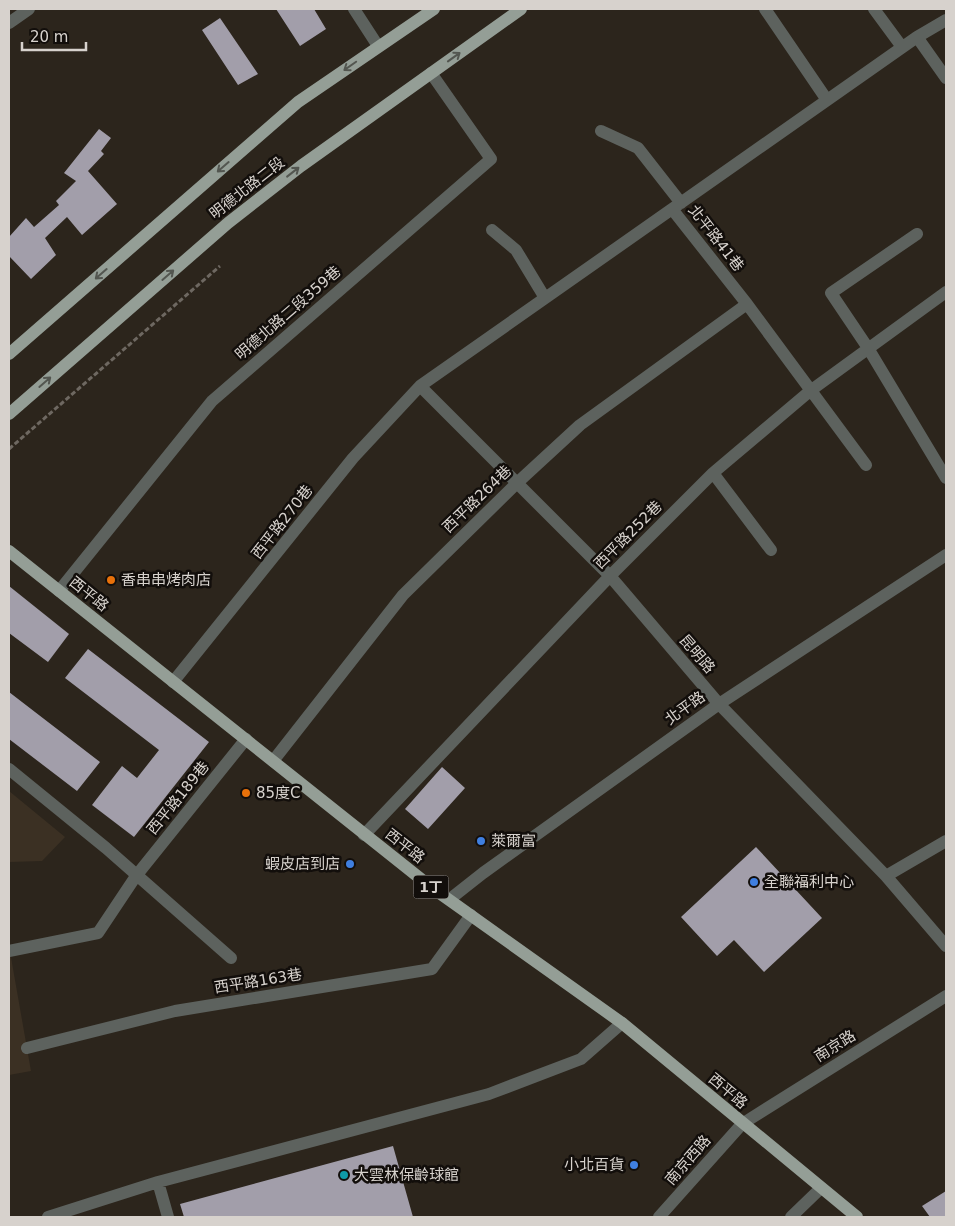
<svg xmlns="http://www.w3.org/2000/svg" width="955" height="1226" font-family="'DejaVu Sans','Noto Sans TC',sans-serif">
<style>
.built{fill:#3b3023}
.building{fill:#a29eaa}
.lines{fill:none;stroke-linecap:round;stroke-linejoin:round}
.path{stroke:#6e6861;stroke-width:3;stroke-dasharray:5 2.5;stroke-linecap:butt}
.minor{stroke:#5d625e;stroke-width:12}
.major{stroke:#949e96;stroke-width:12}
.oneway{stroke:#535650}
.food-dot{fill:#e8710a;stroke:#120e0b;stroke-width:2}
.shop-dot{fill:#3f7fe0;stroke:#120e0b;stroke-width:2}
.culture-dot{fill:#0f9aa8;stroke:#120e0b;stroke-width:2}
.labels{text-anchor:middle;stroke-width:5;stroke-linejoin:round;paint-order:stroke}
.shield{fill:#120e0b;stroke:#9c9793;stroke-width:1}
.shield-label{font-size:14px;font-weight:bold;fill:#d7d2cd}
.street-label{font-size:15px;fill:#d7d2cd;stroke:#120e0b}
.poi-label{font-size:15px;fill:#d7d2cd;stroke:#120e0b;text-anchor:start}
</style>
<rect width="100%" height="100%" fill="#2c251c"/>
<!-- built -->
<path class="built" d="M9,791L65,837L42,861L9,862Z
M9,946L31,1071L9,1075Z"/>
<!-- building -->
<path class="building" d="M276,9H314L326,29L300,46Z
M220,18L258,74L238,85L202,30Z
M99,129L111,138L101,151L104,154L88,171L117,204L82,235L67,217L45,238L56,255L31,279L9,256V237L26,218L34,227L59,205L56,201L76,181L64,173Z
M9,586L69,634L48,662L9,633Z
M88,649L209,742L134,837L92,805L122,766L137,778L159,750L65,678Z
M9,692L100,762L77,791L9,739Z
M442,767L465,788L428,829L405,809Z
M756,847L822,918L764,972L734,940L717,956L681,917Z
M393,1146L413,1217H184L180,1204Z
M946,1191V1217H930L922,1206Z"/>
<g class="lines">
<!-- path -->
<path class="path" d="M9,449L220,266"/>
<!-- minor -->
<path class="minor" d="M354,9L378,46
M765,9L827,100
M874,9L902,47
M9,23L29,9
M917,37L946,78
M601,131L638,148L681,203
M672,209L747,304L866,465
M492,230L516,250L545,298
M917,234L831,293L868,348L946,478
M420,386L610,576L719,704L886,876L946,946
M713,473L771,550
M59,591L212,401L491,159L431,73
M173,682L353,458L420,386L917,37L946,20
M273,761L403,595L517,483L580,425L747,304
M9,769L106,848L231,958
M364,835L610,576L713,473L810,391L946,292
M886,876L946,841
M450,899L483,873L719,704L946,555
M9,951L98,933L136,876L246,739
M27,1048L175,1011L432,969L471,915
M158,1182L168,1217
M48,1217L158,1182L489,1094L581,1059L622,1023
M659,1217L742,1124L946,996
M791,1217L821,1188"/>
<!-- major -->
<path class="major" d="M9,354L298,102L434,9
M9,414L228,223L301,166L521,9
M9,551L431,887L622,1023L857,1217"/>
</g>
<!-- one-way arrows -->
<defs><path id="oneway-shaft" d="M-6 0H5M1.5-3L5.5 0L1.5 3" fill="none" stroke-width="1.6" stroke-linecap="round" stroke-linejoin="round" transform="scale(1.25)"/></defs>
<g class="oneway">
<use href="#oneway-shaft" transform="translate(454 57) rotate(-36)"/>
<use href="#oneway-shaft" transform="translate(350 66) rotate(145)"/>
<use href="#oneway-shaft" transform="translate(223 167) rotate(139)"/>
<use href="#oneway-shaft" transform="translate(293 172) rotate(-38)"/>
<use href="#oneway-shaft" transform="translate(101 274) rotate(139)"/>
<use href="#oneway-shaft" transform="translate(168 275) rotate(-41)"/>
<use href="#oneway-shaft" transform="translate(45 382) rotate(-41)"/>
</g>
<!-- markers -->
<g class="food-dot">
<circle cx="111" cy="580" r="5"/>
<circle cx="246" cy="793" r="5"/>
</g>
<g class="shop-dot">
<circle cx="481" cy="841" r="5"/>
<circle cx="350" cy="864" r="5"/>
<circle cx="754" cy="882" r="5"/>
<circle cx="634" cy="1165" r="5"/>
</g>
<circle class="culture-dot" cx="344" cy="1175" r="5"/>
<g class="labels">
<!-- shield labels -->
<rect class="shield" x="413.5" y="875.5" width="35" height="23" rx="4"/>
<g class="shield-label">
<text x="431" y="892">1丁</text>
</g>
<!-- street labels -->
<g class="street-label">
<text transform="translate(247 188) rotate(-38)" y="5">明德北路二段</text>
<text transform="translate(716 238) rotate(52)" y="5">北平路41巷</text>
<text transform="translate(288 313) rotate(-41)" y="5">明德北路二段359巷</text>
<text transform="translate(477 499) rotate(-44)" y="5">西平路264巷</text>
<text transform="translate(282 522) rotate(-52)" y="5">西平路270巷</text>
<text transform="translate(628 535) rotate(-45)" y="5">西平路252巷</text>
<text transform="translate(89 594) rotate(39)" y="5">西平路</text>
<text transform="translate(697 654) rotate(49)" y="5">昆明路</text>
<text transform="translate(685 708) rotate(-36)" y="5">北平路</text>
<text transform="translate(178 798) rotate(-51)" y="5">西平路189巷</text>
<text transform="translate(405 846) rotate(38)" y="5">西平路</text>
<text transform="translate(258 981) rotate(-9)" y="5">西平路163巷</text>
<text transform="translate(835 1046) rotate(-32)" y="5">南京路</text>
<text transform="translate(728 1091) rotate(40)" y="5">西平路</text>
<text transform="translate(688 1160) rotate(-49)" y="5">南京西路</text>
</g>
<!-- poi labels -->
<g class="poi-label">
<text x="121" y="585">香串串烤肉店</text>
<text x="256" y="798">85度C</text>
<text x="491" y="846">萊爾富</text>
<text x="340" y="869" text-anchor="end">蝦皮店到店</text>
<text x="764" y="887">全聯福利中心</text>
<text x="624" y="1170" text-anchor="end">小北百貨</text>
<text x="354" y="1180">大雲林保齡球館</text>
</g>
</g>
<!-- border -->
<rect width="955" height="1226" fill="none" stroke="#d7d2cd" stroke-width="20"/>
<!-- scale -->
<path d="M22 42v8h64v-8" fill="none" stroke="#d7d2cd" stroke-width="2.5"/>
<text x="30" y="42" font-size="15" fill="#d7d2cd" stroke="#120e0b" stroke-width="4" paint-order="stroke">20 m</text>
</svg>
